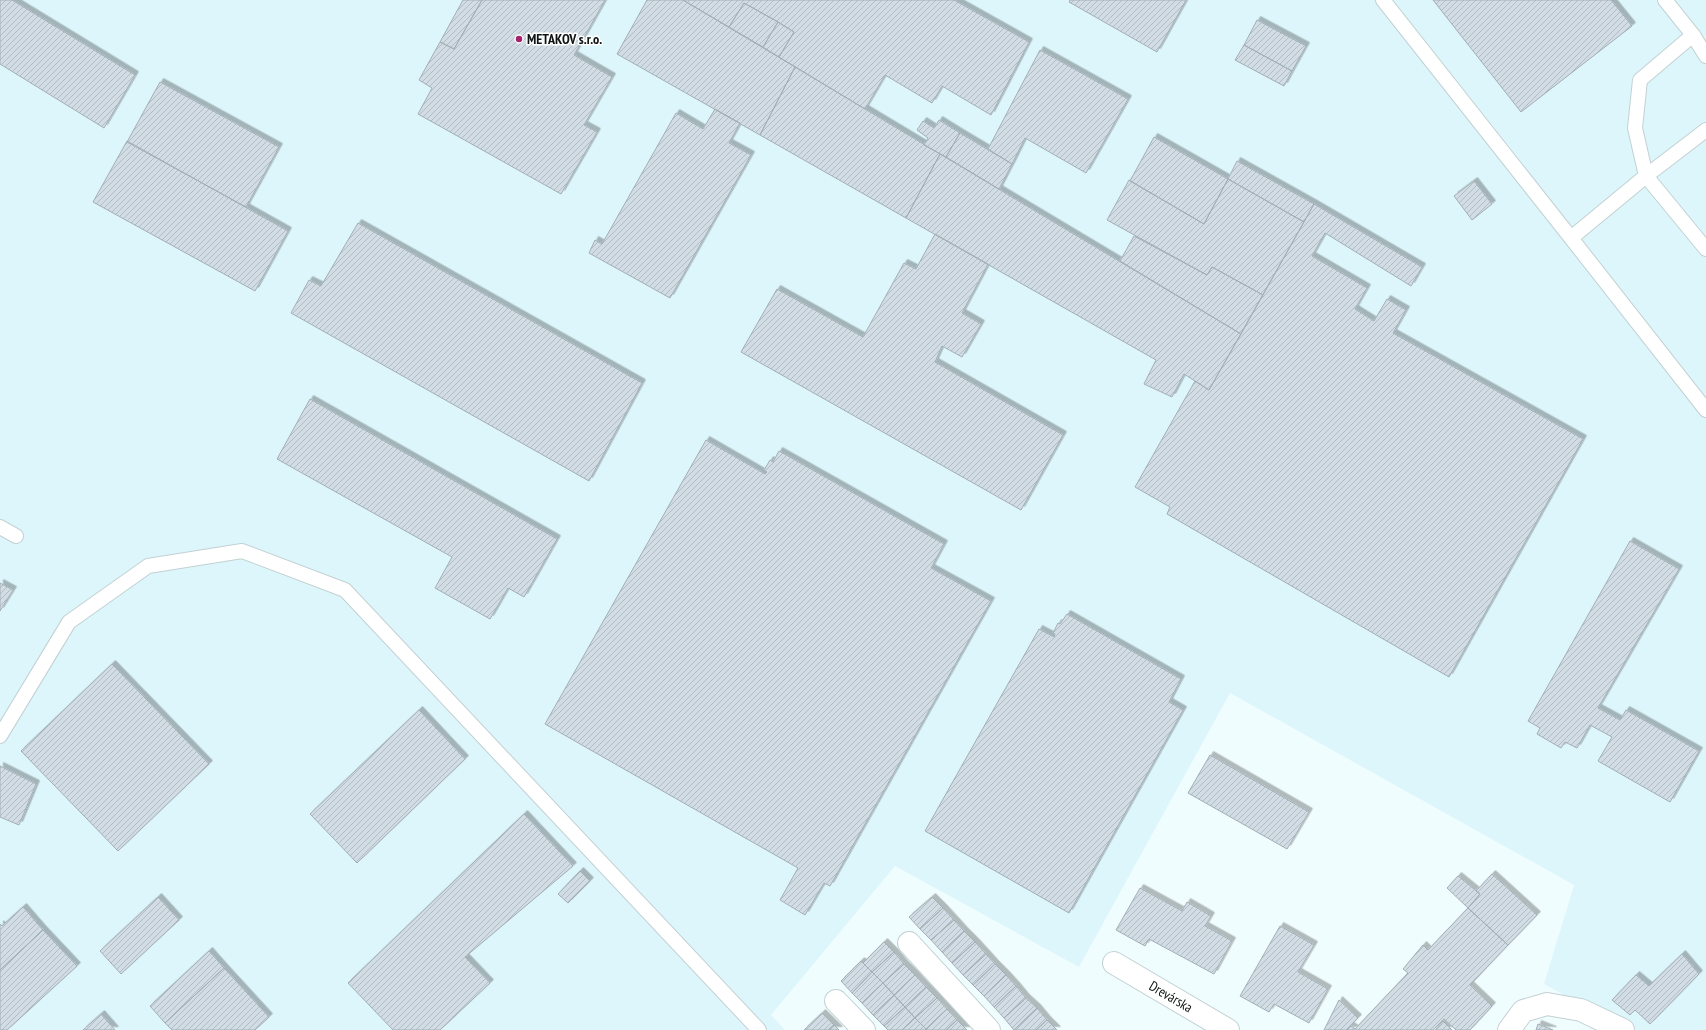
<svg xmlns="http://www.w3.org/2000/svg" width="1706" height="1030" font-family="'PT Sans Narrow',sans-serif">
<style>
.built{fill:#ddf6fb}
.building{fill:url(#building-hatch);stroke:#a3aeb6;filter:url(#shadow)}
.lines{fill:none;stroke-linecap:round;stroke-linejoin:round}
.lane-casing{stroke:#c2d1d3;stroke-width:16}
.street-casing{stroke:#c2d1d3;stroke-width:24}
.lane{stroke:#fff;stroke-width:14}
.street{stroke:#fff;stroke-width:22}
.poi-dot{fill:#a6226e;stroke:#fff;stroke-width:1.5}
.labels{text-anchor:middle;stroke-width:3;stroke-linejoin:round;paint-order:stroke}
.poi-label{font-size:14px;font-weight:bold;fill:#0e1314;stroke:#fff;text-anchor:start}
.street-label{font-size:14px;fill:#0e1314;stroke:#fff}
</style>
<defs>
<pattern id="building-hatch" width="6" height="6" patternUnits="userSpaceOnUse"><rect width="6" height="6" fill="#d1dce4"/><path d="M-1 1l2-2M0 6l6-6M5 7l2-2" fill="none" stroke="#b2bcc3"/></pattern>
<filter id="shadow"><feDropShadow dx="3.5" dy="-3.5" stdDeviation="0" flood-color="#0004"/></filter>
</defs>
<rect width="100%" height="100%" fill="#f0fdff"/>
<!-- built -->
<path class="built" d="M0,0H1706V1030H1627L1544,984L1574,885L1230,693L1079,967L895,866L771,1015L785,1030H0Z"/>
<!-- building -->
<path class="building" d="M0,0H12L135,75L104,128L0,64Z
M463,0H482L454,49L440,42Z
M482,0H605L574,55L612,77L584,125L597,132L561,194L418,114L432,88L419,80L440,42L454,49Z
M647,0H683L795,67L760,135L617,54Z
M683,0H954L1029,42L991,115L942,86L932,103L885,75L865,109L779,57L794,32L778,22L744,3L729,27Z
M1070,0H1186L1157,52L1069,2Z
M1433,0H1611L1632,26L1521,112Z
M744,3L778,22L763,47L729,27Z
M1257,20L1306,46L1292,71L1244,45Z
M778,22L794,32L779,57L763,47Z
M1244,45L1292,71L1284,86L1235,60Z
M1040,50L1128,99L1086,173L1025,138L1012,164L988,149Z
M795,67L940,154L906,218L760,135Z
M160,82L279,147L246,207L127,142Z
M715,109L740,123L729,143L751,155L670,298L589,253L595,240L602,244L676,113L703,129Z
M939,120L960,133L946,157L924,145L928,138L917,130L923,121L934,128Z
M960,133L1012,164L999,189L946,157Z
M1154,137L1228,179L1204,224L1130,181Z
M127,141L288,231L255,291L93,202Z
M940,154L1241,334L1209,390L1184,374L1172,397L1144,384L1156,360L906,218Z
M1237,161L1314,204L1304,222L1228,179Z
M1228,179L1304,222L1263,295L1212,267L1207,275L1107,220L1129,180L1204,224Z
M1474,181L1492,204L1472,220L1454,196Z
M1314,204L1422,267L1411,286L1325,233L1312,256L1367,288L1355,309L1374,321L1387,299L1406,310L1393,333L1583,439L1449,677L1167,514L1170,507L1135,487L1195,381L1209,390Z
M358,223L642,383L589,481L291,313L309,280L321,286Z
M935,234L988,264L962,313L981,324L962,357L942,346L935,362L1063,435L1021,510L741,352L777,289L863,337L904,263L916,269Z
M1134,236L1207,275L1212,267L1263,295L1241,334L1120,261Z
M310,399L557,539L524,597L508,588L490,619L435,588L452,557L277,459Z
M706,440L765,474L767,472L764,470L770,460L773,462L779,451L944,544L931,568L991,601L830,886L824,883L805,915L780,900L798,868L545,724Z
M1630,541L1679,569L1598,708L1620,720L1626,710L1699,751L1670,802L1598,761L1612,737L1590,725L1577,748L1565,742L1561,748L1537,734L1540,728L1528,721Z
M0,583L13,590L0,611Z
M1067,614L1181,679L1169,702L1183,710L1069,913L925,831L1039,629L1054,637L1055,634L1053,633L1058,623L1060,624Z
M112,664L209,764L118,851L21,751Z
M419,710L465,759L357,863L310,814Z
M1210,755L1309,812L1287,849L1188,793Z
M0,766L36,784L19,825L0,817Z
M524,814L573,866L465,957L490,983L440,1030H393L348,983Z
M580,871L590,881L568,903L558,894Z
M1492,874L1537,915L1508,945L1468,908L1480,894L1476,891Z
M1458,876L1480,894L1468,908L1447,888Z
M1140,888L1182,911L1187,902L1211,916L1205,926L1232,941L1214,974L1149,939L1145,946L1116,930Z
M158,897L179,920L121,974L100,951Z
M932,897L943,908L920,929L909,917Z
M23,907L43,930L0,970V924L2,926Z
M943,908L954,920L931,940L920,929Z
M1468,908L1508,945L1470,985L1492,1006L1470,1030H1456L1444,1019L1433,1030H1347L1351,1026L1355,1029L1408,973L1403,969L1423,945L1428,950Z
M954,920L964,931L942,952L931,940Z
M1280,926L1314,945L1298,972L1328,989L1309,1023L1274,1004L1269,1012L1240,996Z
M43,930L77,966L7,1030H0V970Z
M964,931L975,942L952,963L942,952Z
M884,942L894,952L872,972L863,963Z
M975,942L986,954L963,975L952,963Z
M209,951L224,968L165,1023L150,1006Z
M894,952L904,964L883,983L872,972Z
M986,954L995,964L973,985L963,975Z
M1682,954L1699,974L1650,1024L1635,1010L1630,1015L1612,1000L1636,975L1649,986Z
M861,961L872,972L852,993L841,981Z
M904,964L915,975L894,995L883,983Z
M995,964L1006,975L984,996L973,985Z
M224,968L269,1017L255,1030H172L165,1023Z
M872,972L883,983L862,1003L852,993Z
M915,975L926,987L905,1007L894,995Z
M1006,975L1016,986L994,1007L984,996Z
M883,983L894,995L873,1015L862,1003Z
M1016,986L1026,998L1004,1018L994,1007Z
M926,987L937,998L915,1018L905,1007Z
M894,995L905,1007L884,1026L873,1015Z
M937,998L947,1009L926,1029L915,1018Z
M1026,998L1037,1008L1014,1030L1004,1018Z
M1339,1000L1358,1018L1346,1030H1324Z
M905,1007L915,1018L902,1030H888L884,1026Z
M1037,1008L1047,1020L1036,1030H1014Z
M947,1009L957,1020L946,1030H927L926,1029Z
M822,1013L834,1025L828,1030H804Z
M101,1014L115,1030H83Z
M915,1018L926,1029L925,1030H902Z
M957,1020L967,1030H946Z
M1047,1020L1057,1030H1036Z
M1443,1021L1452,1030H1435Z
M1538,1024L1553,1030H1536Z
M834,1025L839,1030H828Z"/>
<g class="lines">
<!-- lane casing -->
<g class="lane-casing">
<path id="lane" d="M1383,0L1571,238
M1665,0L1693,35L1706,56
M1693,35L1640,80L1635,128L1646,176L1706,249
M1706,130L1646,176L1571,238L1706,410
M0,527L16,536
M0,736L69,622L148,566L242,551L345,590L759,1030"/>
</g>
<!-- street casing -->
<g class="street-casing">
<g id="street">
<path d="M909,943L989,1030"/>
<path id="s1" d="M1114,963L1228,1030"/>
<path d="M836,1001L864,1030"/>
<path d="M1509,1030L1523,1011L1547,1004L1581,1010L1623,1030"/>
</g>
</g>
<!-- lane -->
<use href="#lane" class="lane"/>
<!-- street -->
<use href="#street" class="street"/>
</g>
<!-- markers -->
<circle class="poi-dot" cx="519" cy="39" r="4"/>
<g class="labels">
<!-- poi labels -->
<g class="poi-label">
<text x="527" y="44">METAKOV s.r.o.</text>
</g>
<!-- street labels -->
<g class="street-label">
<text dy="5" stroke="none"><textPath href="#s1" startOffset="66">Drevárska</textPath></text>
</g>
</g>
</svg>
